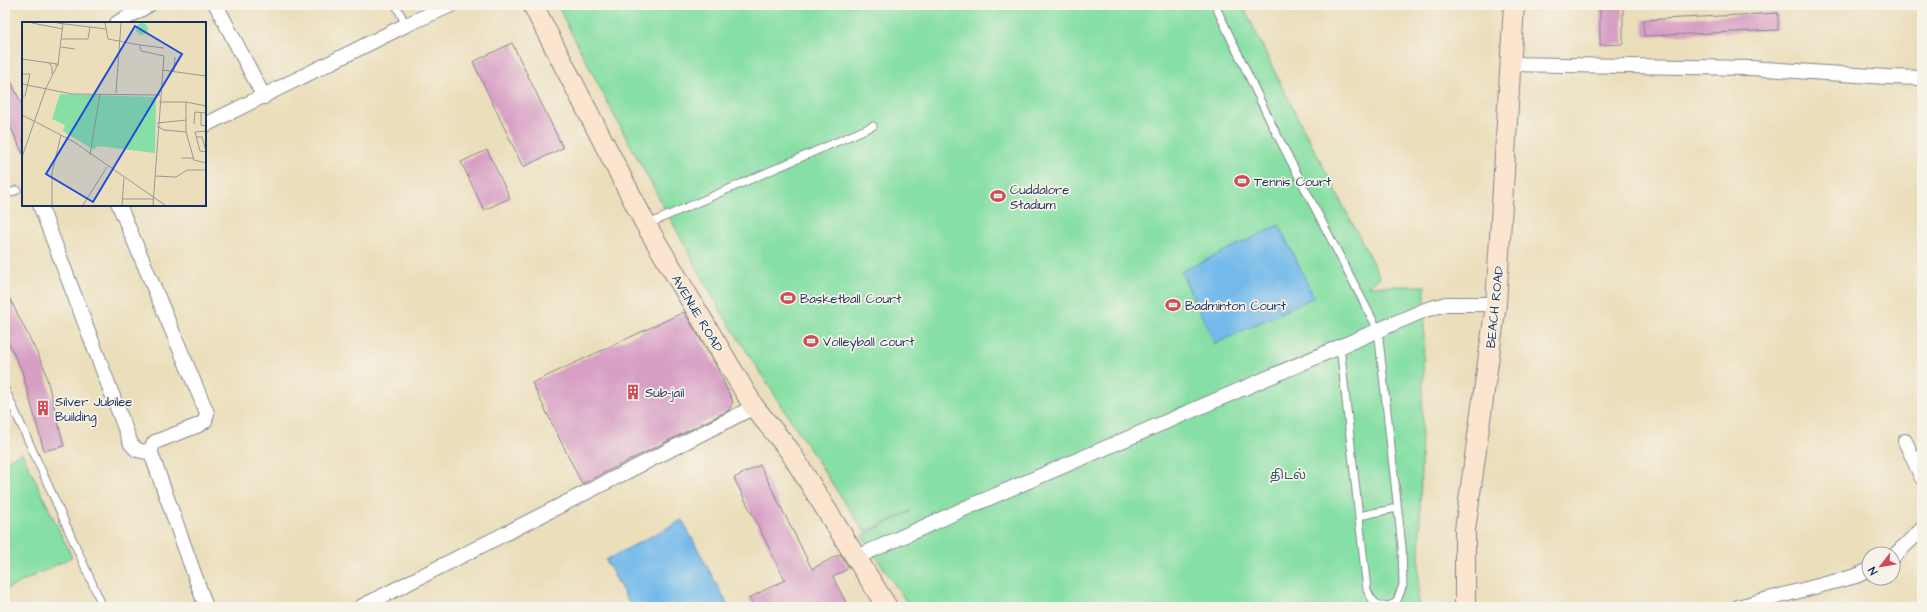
<svg xmlns="http://www.w3.org/2000/svg" width="1927" height="612" font-family="'Architects Daughter','Noto Sans Tamil',sans-serif">
<style>
.green{fill:#86dfa4;stroke:#508781}
.water{fill:#73baea;stroke:#4774a4}
.building{fill:#d79fc4}
.lines{fill:none;stroke-linecap:round;stroke-linejoin:round}
.lane-casing{stroke:#83868c;stroke-width:9}
.street-casing{stroke:#83868c;stroke-width:16}
.secondary-casing{stroke:#83868c;stroke-width:22}
.lane{stroke:#fff;stroke-width:7}
.street{stroke:#fff;stroke-width:14}
.secondary{stroke:#fbe5cf;stroke-width:20}
.labels{text-anchor:middle;stroke-width:3.5;stroke-linejoin:round;paint-order:stroke}
.poi-label{font-size:13px;fill:#1b2f5e;stroke:#f7f3e8;text-anchor:start}
.street-label{font-size:13px;fill:#1b2f5e;stroke:#f7f3e8}
.park-label{font-size:13px;fill:#365b70;stroke:#f7f3e8}
.inset-road{fill:none;stroke:#989896;stroke-width:1}
.view{fill:#1d4ed8;fill-opacity:0.15;stroke:#1d4ed8;stroke-width:2}
.inset-edge{fill:none;stroke:#1b2f5e;stroke-width:2}
</style>
<rect width="100%" height="100%" fill="#f7f3e8"/>
<filter id="ink" filterUnits="userSpaceOnUse"><feTurbulence type="fractalNoise" baseFrequency=".025" numOctaves="2"/><feDisplacementMap in="SourceGraphic" scale="8" xChannelSelector="R" yChannelSelector="G"/><feConvolveMatrix kernelMatrix="1 2 1 2 8 2 1 2 1" color-interpolation-filters="sRGB"/></filter>
<filter id="wash" filterUnits="userSpaceOnUse"><feTurbulence type="fractalNoise" baseFrequency=".012" numOctaves="4" result="noise"/><feDisplacementMap in="SourceGraphic" scale="16" xChannelSelector="R" yChannelSelector="G"/><feGaussianBlur stdDeviation="0.9" result="paint"/><feColorMatrix in="noise" values="0 0 0 0 0 0 0 0 0 0 0 0 0 0 0 0 0 1.4 0 .05"/><feComposite in="paint" operator="in"/></filter>
<g filter="url(#wash)">
<rect width="100%" height="100%" fill="#ebdebb"/>
<!-- green -->
<path class="green" d="M557,5H1243L1278,79L1380,277L1368,286H1425L1418,607H910L862,536L911,511L865,532L831,482L720,310L614,115Z
M22,453L72,557L5,590V461Z"/>
<!-- water -->
<path class="water" d="M1279,225L1314,297L1215,344L1181,272Z
M682,520L729,607H631L606,560Z"/>
<g id="blocks">
<!-- building -->
<path class="building" d="M1600,5H1623V44L1600,45Z
M1778,13V30L1644,36L1643,20Z
M512,43L563,148L523,167L473,62Z
M5,69L23,107V154L5,115Z
M487,150L510,198L484,210L461,162Z
M5,289L44,367L64,446L44,451L22,371L5,336Z
M684,312L716,366L733,402L729,410L582,484L532,383Z
M760,465L812,569L840,554L849,568L833,577L848,607H754L749,598L785,580L734,478Z"/>
</g>
</g>
<g filter="url(#ink)">
<use href="#blocks" fill-opacity="0" stroke="#83868c" stroke-width="1"/>
<g class="lines">
<!-- lane casing -->
<g class="lane-casing">
<path id="lane" d="M396,5L406,25
M1215,5L1272,125L1378,330L1402,547L1403,585L1396,603C1382,610 1373,605 1367,590L1340,346
M5,195L17,190
M646,225L873,126
M5,389L103,607
M1359,516L1397,508"/>
</g>
<!-- street casing -->
<g class="street-casing">
<path id="street" d="M216,5L264,97
M117,23L149,5
M1511,64L1751,68L1887,77L1922,78
M205,125L406,25L451,5
M40,205L131,444L137,450L151,453
M119,205L207,413L205,421L199,425L155,442L151,448V453L206,607
M1905,441L1922,478
M857,557L966,508L1425,310L1446,304H1496
M1893,557L1922,529
M361,607L754,407
M1738,607L1856,576L1869,570"/>
</g>
<!-- secondary casing -->
<g class="secondary-casing">
<path id="secondary" d="M533,5L646,225L754,407L789,450L887,607
M1465,607V530L1496,304L1514,5"/>
</g>
<!-- lane -->
<use href="#lane" class="lane"/>
<!-- street -->
<use href="#street" class="street"/>
<!-- secondary -->
<use href="#secondary" class="secondary"/>
</g>
</g>
<!-- icons -->
<defs>
<g id="stadium-bare" transform="scale(1.2)"><path d="M0-5a6.5 5 0 1 0 0 10a6.5 5 0 1 0 0-10ZM-3.5-1.8h7v3.6h-7Z" fill="#d1495b" stroke="#f7f3e8" stroke-width="2.5" paint-order="stroke"/></g>
<g id="building-bare" transform="scale(1.2)"><path d="M-4-6H4V6H1V3H-1V6H-4ZM-2.5-4.3h1.7v1.8h-1.7ZM.8-4.3h1.7v1.8H.8ZM-2.5-1h1.7V.8h-1.7ZM.8-1h1.7V.8H.8Z" fill="#d1495b" stroke="#f7f3e8" stroke-width="2.5" paint-order="stroke"/></g>
</defs>
<g fill-rule="evenodd">
<use href="#stadium-bare" x="1242" y="181"/>
<use href="#stadium-bare" x="998" y="196"/>
<use href="#stadium-bare" x="788" y="298"/>
<use href="#stadium-bare" x="1173" y="305"/>
<use href="#stadium-bare" x="811" y="341"/>
<use href="#building-bare" x="633" y="392"/>
<use href="#building-bare" x="43" y="408"/>
</g>
<g class="labels">
<!-- poi labels -->
<g class="poi-label">
<text x="1254" y="186">Tennis Court</text>
<text x="1010" y="194">Cuddalore<tspan x="1010" dy="15">Stadium</tspan></text>
<text x="800" y="303">Basketball Court</text>
<text x="1185" y="310">Badminton Court</text>
<text x="823" y="346">Volleyball court</text>
<text x="645" y="397">Sub-jail</text>
<text x="55" y="406">Silver Jubilee<tspan x="55" dy="15">Building</tspan></text>
</g>
<!-- street labels -->
<g class="street-label">
<text transform="translate(1494 307) rotate(-84)" y="5">BEACH ROAD</text>
<text transform="translate(698 313) rotate(59)" y="5">AVENUE ROAD</text>
</g>
<!-- park labels -->
<g class="park-label">
<text x="1288" y="479">திடல்</text>
</g>
</g>
<!-- overview -->
<g transform="translate(22 22)">
<rect width="184" height="184" fill="#ebdebb"/>
<path d="M114 7a6 6 0 1 1 12 0a6 6 0 1 1-12 0ZM38,72L134,75L133,131L75,124L72,128L41,109L43,103L30,97Z" fill="#86dfa4"/>
<path class="inset-road" d="M10,1L41,7M35,1L84,7M83,1L86,17L118,23L119,29L142,34L131,183M40,17H66L68,5M118,23L142,26M39,25L53,27M0,37L35,42M26,40L30,45V52M36,43L41,1M140,48L184,54M152,49L153,35M0,52H8L3,74H0M0,62L50,72L138,73M94,71L99,1M137,80H164L184,84M164,80V110L172,138L184,141M179,91V103L184,104M0,93L12,99M12,99L52,120L143,183M135,101L164,98M172,102L173,90L184,91M135,104L142,108L164,110M184,109L173,110L178,129L184,130M174,115H180L184,129M68,133L78,72M0,135L24,66L36,42L33,44M159,136H172M133,154L154,155L165,148H184M101,177H131M30,183V151L39,113M61,183L85,145M100,183L102,156"/>
<path class="view" d="M113,4L160,32L71,180L24,152Z"/>
<rect width="184" height="184" class="inset-edge"/>
</g>
<!-- margin -->
<rect width="1927" height="612" fill="none" stroke="#f7f3e8" stroke-width="20"/>
<!-- north arrow -->
<g transform="translate(1881 566) rotate(239)"><circle r="19" fill="#f7f3e8" stroke="#9fa5b1"/>
<path d="M0-3L7 15L0 10L-7 15Z" fill="#d1495b"/>
<text y="-6" font-size="11" font-weight="bold" text-anchor="middle" fill="#1b2f5e">N</text>
</g>
</svg>
